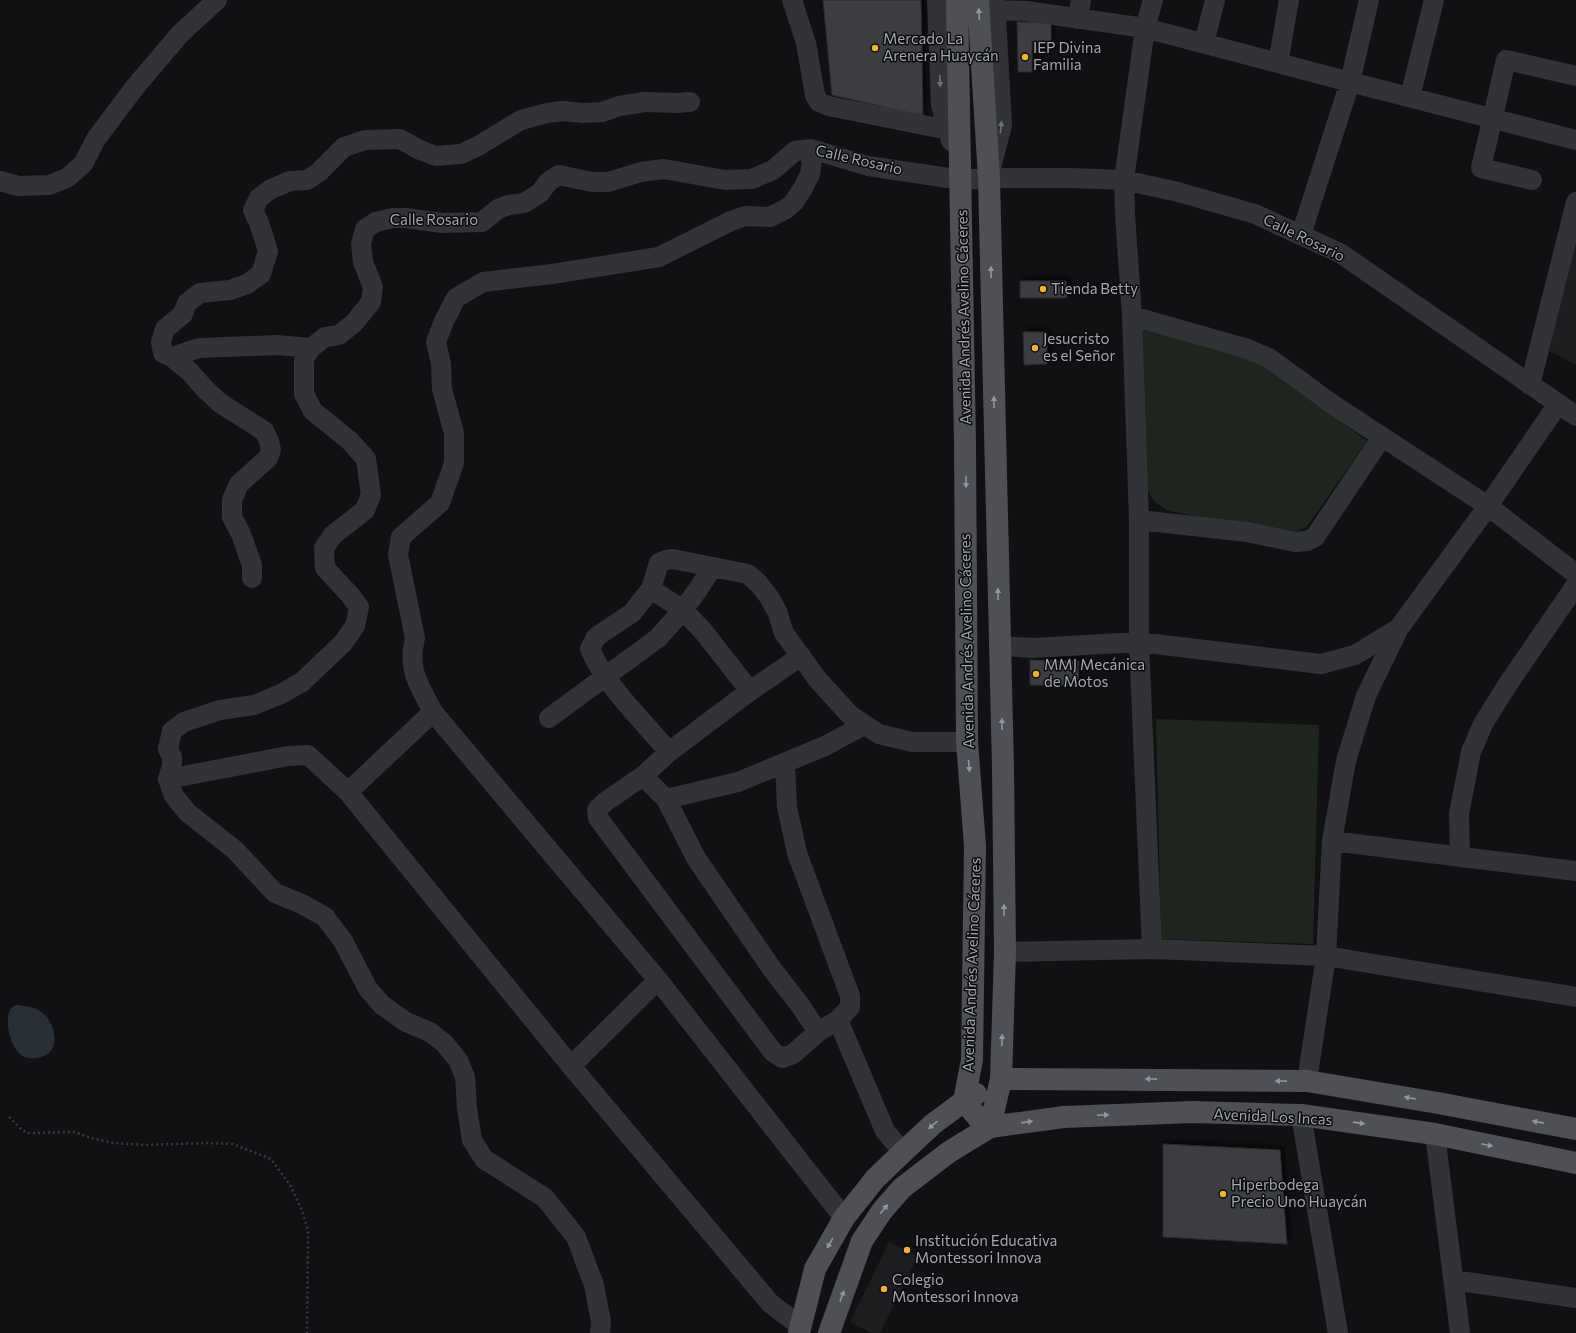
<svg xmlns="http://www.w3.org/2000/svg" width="1576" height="1333" font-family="Commissioner,sans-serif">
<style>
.built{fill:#1d1d1f}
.green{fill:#1d251e}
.water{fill:#282f36}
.building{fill:#3b3c40;stroke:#2b2b2f;filter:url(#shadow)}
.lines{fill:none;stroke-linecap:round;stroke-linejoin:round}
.path{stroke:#383a3e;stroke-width:2.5;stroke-dasharray:2 3;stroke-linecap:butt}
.minor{stroke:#323337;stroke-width:20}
.major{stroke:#4e5056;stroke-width:22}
.oneway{fill:#9196a0}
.oneway2{fill:#70737b}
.poi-dot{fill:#efb32c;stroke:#0c0c0d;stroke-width:1.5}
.labels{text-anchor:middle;stroke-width:3;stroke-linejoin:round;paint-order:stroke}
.poi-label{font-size:15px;fill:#a2a7b3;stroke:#0c0c0d;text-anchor:start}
.street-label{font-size:15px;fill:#a2a7b3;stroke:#0c0c0d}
</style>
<defs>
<filter id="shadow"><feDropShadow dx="3.5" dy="-3.5" stdDeviation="2" flood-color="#0009"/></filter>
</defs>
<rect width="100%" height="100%" fill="#111113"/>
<!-- built -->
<path class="built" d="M1576,234V365L1549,351Z
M889,1242L918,1256L880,1333H872L850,1322Z"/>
<!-- green -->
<path class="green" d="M1138,322L1266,365L1367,441L1308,525C1301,531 1294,533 1285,534L1169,511C1156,503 1150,500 1146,484Z
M1156,719L1319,725L1313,944L1161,939Z"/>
<!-- water -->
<path class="water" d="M16,1005C24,1006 33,1006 40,1011C55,1020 63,1051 41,1057C37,1058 33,1059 29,1058C9,1057 0,1009 16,1005Z"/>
<!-- building -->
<path class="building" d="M823,0H921L923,116L832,95Z
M1017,22H1051V42H1032V72H1018Z
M1020,281H1066L1067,298H1020Z
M1023,332H1047V364L1024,365Z
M1030,660L1079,661L1078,686L1030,685Z
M1163,1144L1280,1150L1287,1244L1163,1237Z"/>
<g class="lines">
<!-- path -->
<path class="path" d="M9,1117L22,1130L28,1133L75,1132L91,1138L114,1143L147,1145L206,1143L233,1144L271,1159L290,1185L302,1210L308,1231L307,1333"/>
<!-- minor -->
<path class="minor" d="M792,0L806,43L815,95L819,102L829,106L948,130
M937,0L941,105L951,141
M995,10L1026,11L1145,28L1350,82L1576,140
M1078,19L1081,0
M1204,43L1215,0
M1278,63L1289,0
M1410,97L1434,0
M811,149L812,160L810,174L803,188L794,202L786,209L770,217L745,216L731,221L659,257L552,274L483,282L456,298L444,321L436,342L441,364L442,389L454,433V463L440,503L401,537L398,555L415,638C407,670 419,685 433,712L658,980L844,1218
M991,168L1002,125L995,0
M1532,180L1481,168L1506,60L1576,76
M0,181L18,186L49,185L67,178L83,164L96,139L135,87L180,34L217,0
M1301,235L1350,82L1369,0
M1132,316L1245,348L1269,358L1332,404L1488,506L1576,574
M311,348L277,345L199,348L172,357L163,353L161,342L165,329L183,314L187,303L200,293L230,290L247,284L261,274L268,251L259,223L253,210L259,198L271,189L290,181L307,180L319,172L344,147L365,140L400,139L420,150L436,156L461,154L478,146L521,120L547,113L562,111L583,113L602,112L619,106L645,102L676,103L690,102
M172,357L190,372L205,389L220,403L264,431L269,441L271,450L268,458L239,484L232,500V517L241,534L252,565V578
M1530,385L1576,202
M1139,520L1247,532L1295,542L1307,541L1315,537L1382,437
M651,589L683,610L703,631L750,691
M1000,646L1033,648L1139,642L1321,664L1355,655L1399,628
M549,718L658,638L683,610L699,588L712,568
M669,752C643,721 605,685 590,649L596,637L632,613L651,589L659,563L666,560L673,559L748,574L759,584L769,597L777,611L784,633L818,680L850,715L879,734L912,742H967
M785,763L787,807L797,853L850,996V1007L838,1020L818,1032L793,1054L782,1058L773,1052L598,818L597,810L605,802L643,776L669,752L750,691L801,656
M643,776L666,799L696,858L772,969L800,1005L818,1032
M168,779L288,756L308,755L348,792L571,1066L770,1303L800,1326
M348,792L433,712
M666,799L738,782L825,746L864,725
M1332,841L1576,871
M1460,856L1459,814L1471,752L1483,724L1508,684L1576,585
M1152,949L1139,642V520L1132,316L1125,214L1124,180L1145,28L1153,0
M1005,952L1152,949L1326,956L1576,997
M838,1020L885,1131L903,1152
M571,1066L658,980
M1307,1081L1326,956L1332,841L1346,761L1366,696L1399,628L1488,506L1558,404
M1301,1115L1338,1333
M1435,1134L1460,1333
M1453,1280L1576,1298
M600,1333L601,1322L594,1285L576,1237L545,1198L484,1159L472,1140L467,1108L465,1077L458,1060L444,1043L430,1032L406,1022L382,1005L368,989L343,941L325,917L302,904L275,893L235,850L188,813L174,796L168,779L172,766V757L168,749L172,731L184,722L220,710L254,705L281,694L302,682L343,643L355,626L359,607L350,595L325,568L324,548L333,535L365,510L371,495L366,459L350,441L313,411L304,394V359L311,348L325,337L339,335L354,323L371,302L373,287L363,262L361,244L365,229L376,222L393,218H406L442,223L482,222L498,209L509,205L524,203L540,193L548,182L559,175L592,182H608L641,172L664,169L725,180L752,179L773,170L795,151L811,149L868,166L962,180L989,178H1071L1124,180L1178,192L1255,214L1340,253L1576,416"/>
<!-- major -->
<path class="major" d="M957,0L965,443L967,742L975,846L972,1060L964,1101L979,1119L990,1127
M1001,1079L1307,1081L1438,1103L1576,1129
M990,1127L1064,1117L1193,1112L1301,1115L1435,1134L1576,1163
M799,1333L815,1269L844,1218L875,1179L903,1152L933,1124L964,1101L976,1094
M829,1333L862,1241L882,1211L902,1188L949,1152L990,1127L1001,1079L1005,952L1003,768L989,178L978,0"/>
</g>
<!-- one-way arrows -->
<defs><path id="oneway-solid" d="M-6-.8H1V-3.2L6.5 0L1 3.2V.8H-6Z"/></defs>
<g class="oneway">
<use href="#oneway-solid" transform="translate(979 14) rotate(-93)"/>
<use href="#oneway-solid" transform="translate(991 272) rotate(-91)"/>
<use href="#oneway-solid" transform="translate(994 402) rotate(-91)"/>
<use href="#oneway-solid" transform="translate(966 482) rotate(90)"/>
<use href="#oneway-solid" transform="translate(998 594) rotate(-91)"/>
<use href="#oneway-solid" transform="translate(1002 724) rotate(-91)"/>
<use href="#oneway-solid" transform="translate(969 766) rotate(85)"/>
<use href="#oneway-solid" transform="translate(1004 910) rotate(-91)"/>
<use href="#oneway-solid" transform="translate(1002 1040) rotate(-88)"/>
<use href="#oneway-solid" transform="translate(1151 1079) rotate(-179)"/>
<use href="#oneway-solid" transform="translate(1281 1081) rotate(-179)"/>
<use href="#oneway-solid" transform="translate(1410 1098) rotate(-170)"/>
<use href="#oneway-solid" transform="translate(1103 1115) rotate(-2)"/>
<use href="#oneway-solid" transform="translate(1027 1122) rotate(-8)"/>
<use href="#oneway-solid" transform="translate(1538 1122) rotate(-169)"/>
<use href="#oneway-solid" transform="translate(1359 1123) rotate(8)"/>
<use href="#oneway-solid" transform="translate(933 1125) rotate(140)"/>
<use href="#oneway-solid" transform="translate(1487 1145) rotate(12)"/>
<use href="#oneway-solid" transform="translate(884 1209) rotate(-51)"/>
<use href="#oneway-solid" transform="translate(830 1243) rotate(120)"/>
<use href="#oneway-solid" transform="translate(842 1296) rotate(-70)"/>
</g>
<g class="oneway2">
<use href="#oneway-solid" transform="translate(940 81) rotate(88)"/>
<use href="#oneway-solid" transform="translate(1001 127) rotate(-83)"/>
</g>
<!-- markers -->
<g class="poi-dot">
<circle cx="875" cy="48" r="4"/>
<circle cx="1025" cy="57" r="4"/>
<circle cx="1043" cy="289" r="4"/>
<circle cx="1035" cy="348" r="4"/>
<circle cx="1036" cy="674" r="4"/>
<circle cx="1223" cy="1194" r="4"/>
<circle cx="907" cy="1250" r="4"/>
<circle cx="884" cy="1289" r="4"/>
</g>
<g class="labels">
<!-- poi labels -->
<g class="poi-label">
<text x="883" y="44">Mercado La<tspan x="883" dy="17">Arenera Huaycán</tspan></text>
<text x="1033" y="53">IEP Divina<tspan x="1033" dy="17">Familia</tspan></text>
<text x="1051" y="294">Tienda Betty</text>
<text x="1043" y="344">Jesucristo<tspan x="1043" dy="17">es el Señor</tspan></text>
<text x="1044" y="670">MMJ Mecánica<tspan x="1044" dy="17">de Motos</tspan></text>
<text x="1231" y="1190">Hiperbodega<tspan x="1231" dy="17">Precio Uno Huaycán</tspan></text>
<text x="915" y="1246">Institución Educativa<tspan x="915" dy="17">Montessori Innova</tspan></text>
<text x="892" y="1285">Colegio<tspan x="892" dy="17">Montessori Innova</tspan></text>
</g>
<!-- street labels -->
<g class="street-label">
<text transform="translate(859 160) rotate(13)" y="5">Calle Rosario</text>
<text x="434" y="225">Calle Rosario</text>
<text transform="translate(1304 238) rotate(26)" y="5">Calle Rosario</text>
<text transform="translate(964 317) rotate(-91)" y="5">Avenida Andrés Avelino Cáceres</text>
<text transform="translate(967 641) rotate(-91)" y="5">Avenida Andrés Avelino Cáceres</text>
<text transform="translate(972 965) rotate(-88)" y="5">Avenida Andrés Avelino Cáceres</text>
<text transform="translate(1273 1117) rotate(3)" y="5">Avenida Los Incas</text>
</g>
</g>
</svg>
